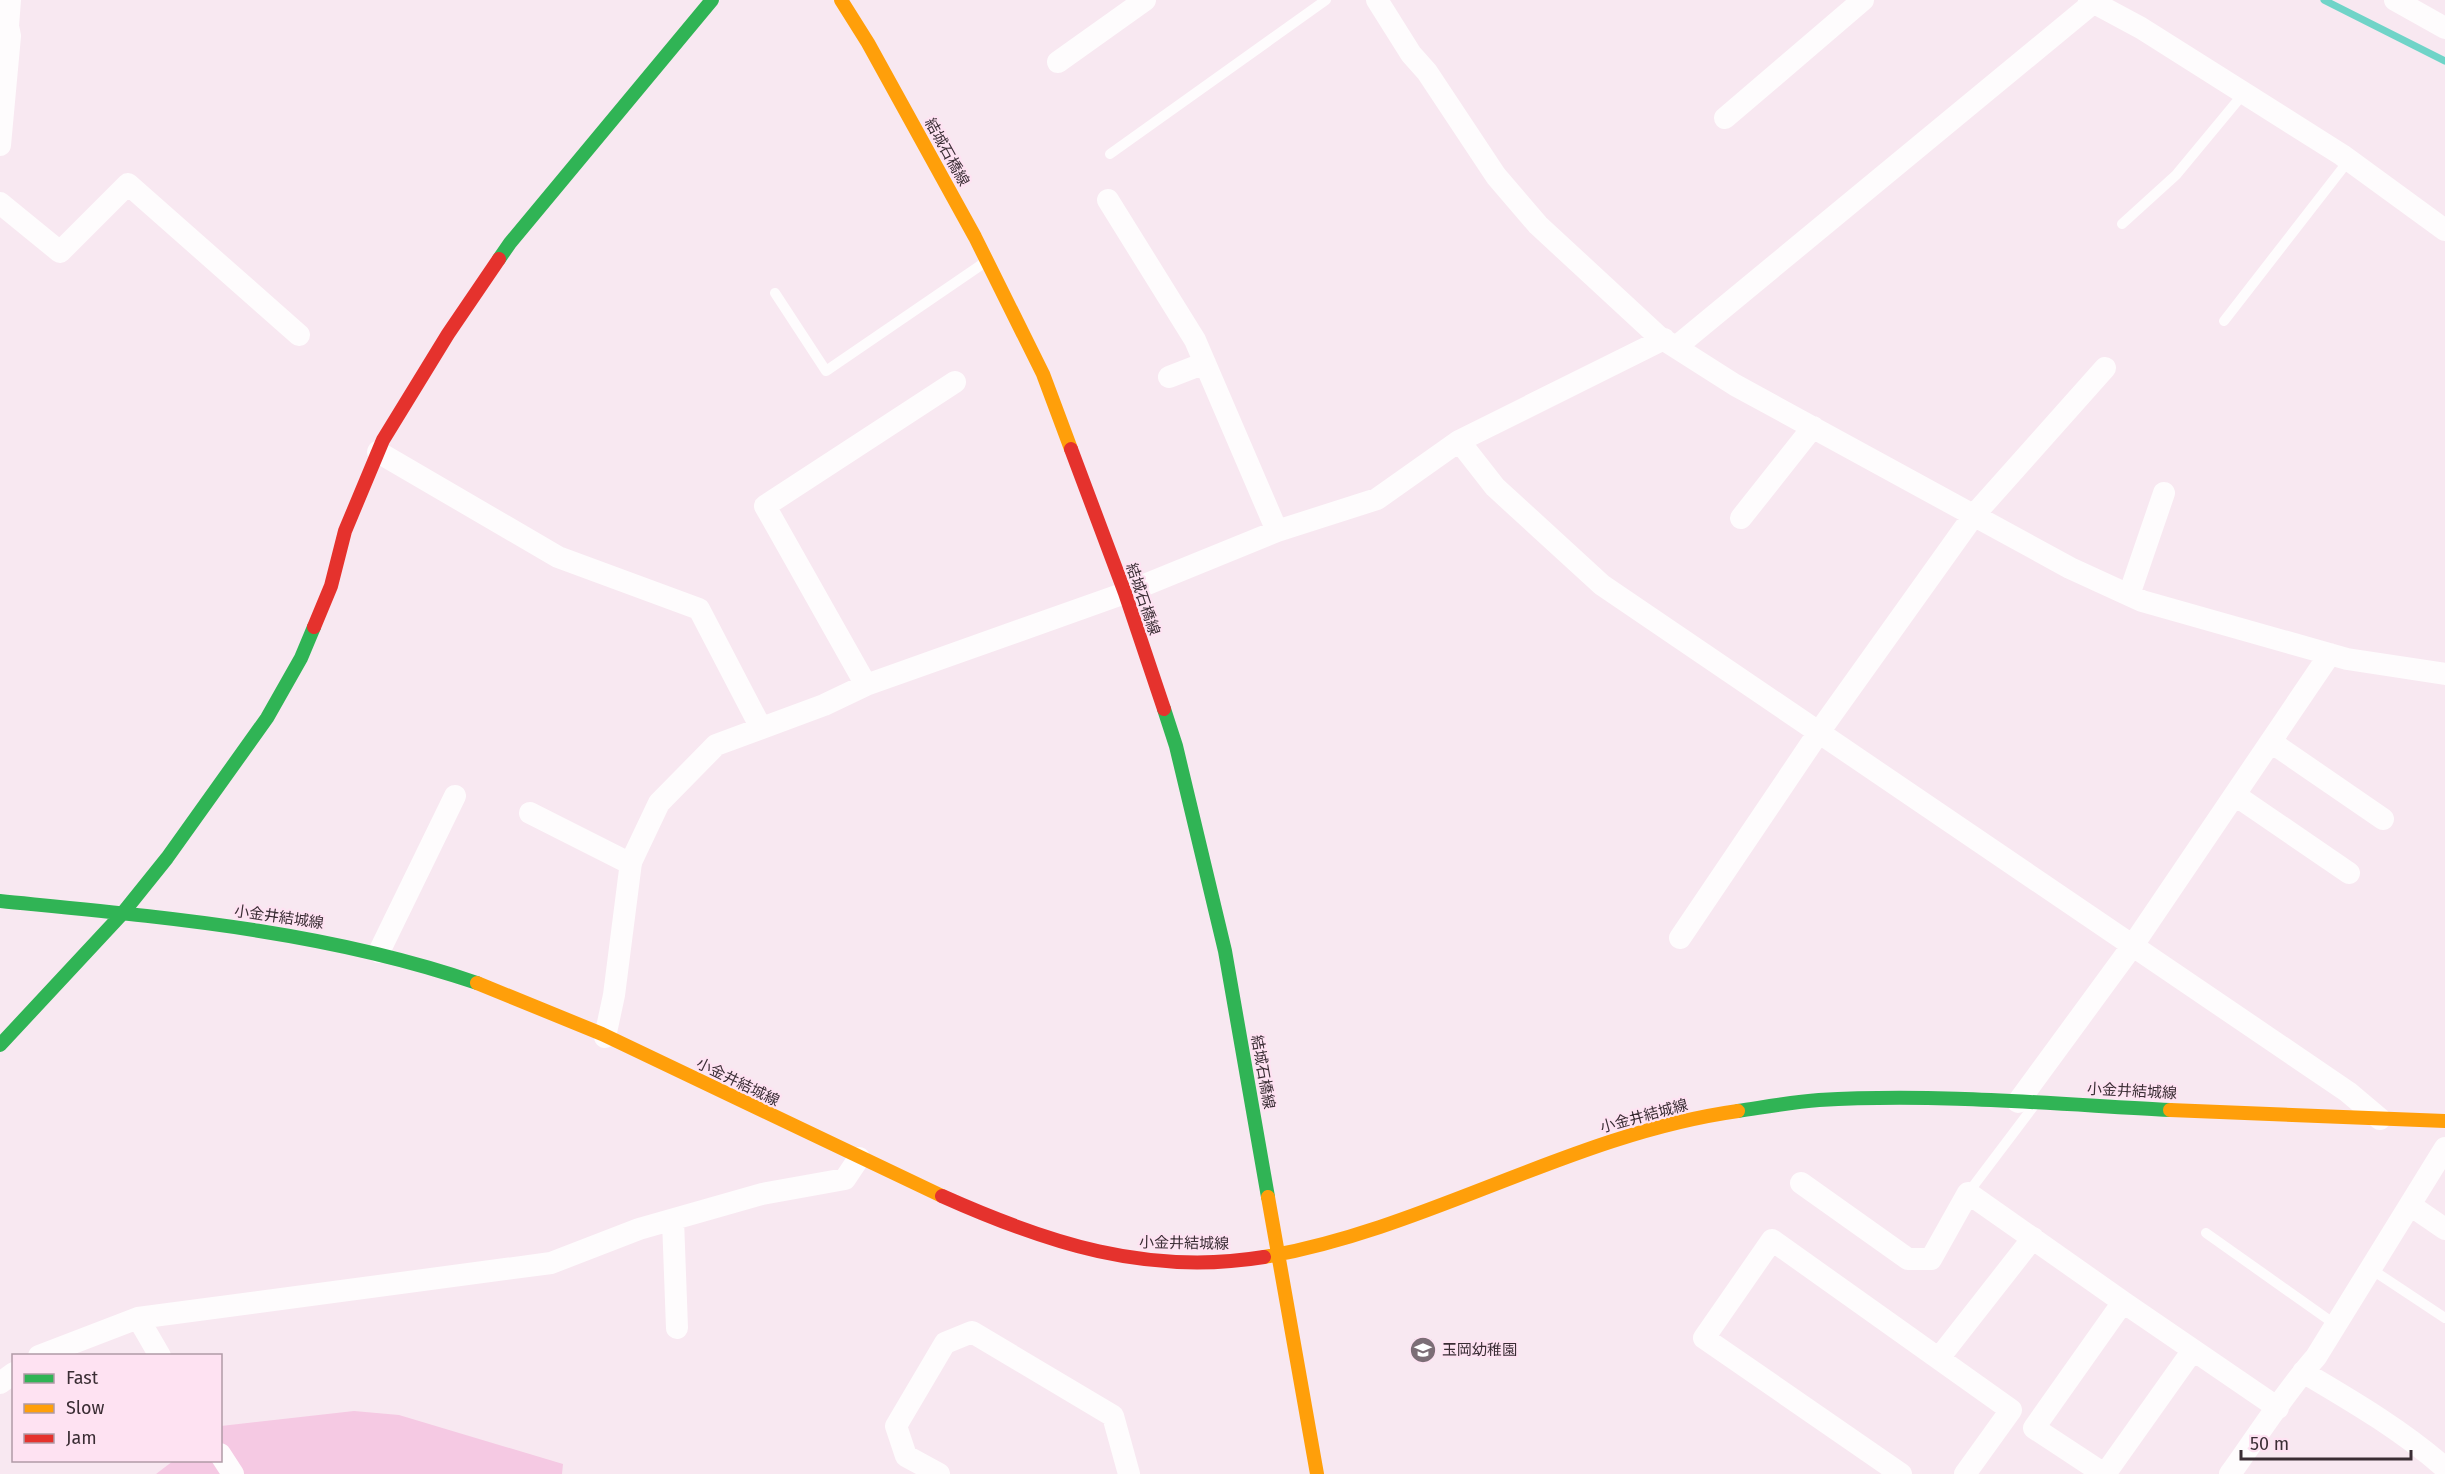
<svg xmlns="http://www.w3.org/2000/svg" width="2445" height="1474" font-family="'Fira Sans','Noto Sans JP',sans-serif">
<style>
.green{fill:#f5c9e3}
.lines{fill:none;stroke-linecap:round;stroke-linejoin:round}
.stream{stroke:#70d4c8;stroke-width:7}
.lane{stroke:#fefcfd;stroke-width:10}
.street{stroke:#fefcfd;stroke-width:22}
.fast{stroke:#30b455;stroke-width:14}
.slow{stroke:#ff9f0a;stroke-width:14}
.jam{stroke:#e5322d;stroke-width:14}
.labels{text-anchor:middle;stroke-width:4.5;stroke-linejoin:round;paint-order:stroke}
.street-label{font-size:15px;fill:#3a2d34;stroke:#fee2f2}
.poi-label{font-size:15px;fill:#3a2d34;stroke:#fee2f2;text-anchor:start}
</style>
<rect width="100%" height="100%" fill="#f8e8f1"/>
<!-- green -->
<path class="green" d="M354,1411L399,1415L563,1464L562,1474H156L173,1461L220,1460L221,1426Z"/>
<g class="lines">
<!-- stream -->
<path class="stream" d="M2324,0L2445,61"/>
<!-- lane -->
<path class="lane" d="M1110,154L1326,0
M2122,224L2176,175L2244,93
M775,293L826,371L984,263
M2224,321L2349,160
M1968,1193L2033,1107
M2206,1233L2336,1325
M2371,1269L2445,1318"/>
<!-- street -->
<path class="street" d="M1377,0L1411,54L1427,72L1496,176L1538,225L1658,336L1735,385L2070,568L2142,601L2347,659L2445,674
M2089,0L2141,28L2342,155L2445,230
M2395,0L2445,28
M1058,62L1145,0
M1725,118L1863,0
M0,145L10,36L8,26L10,0
M1108,200L1195,340L1277,531
M0,203L60,252L128,184L299,335
M1676,347L2094,2
M1169,377L1205,363
M1459,441L1495,487L1602,585L2348,1092L2380,1119
M378,452L558,557L699,609L761,728
M1741,518L1813,427
M2129,595L2164,493
M866,685L765,506L955,382
M2271,742L2383,819
M2235,795L2349,873
M530,813L631,864
M1680,938L1819,732L1974,515L2105,368
M379,952L455,796
M605,1037L614,995L631,862L659,803L716,745L824,705L866,685L1125,593L1277,531L1377,499L1459,441L1664,339
M2018,1102L2133,945L2330,654
M1801,1183L1908,1259H1931L1968,1193L2123,1302L2034,1428L2104,1474
M2410,1205L2445,1229
M673,1220L677,1328
M2123,1302L2278,1408
M138,1318L160,1356
M39,1356L138,1318L551,1263L639,1229L762,1194L845,1179L859,1158
M1939,1358L2033,1238
M2303,1372C2352,1401 2402,1430 2445,1468
M0,1383L14,1373
M220,1454L233,1474
M939,1474L906,1456L896,1426L945,1343L972,1332L1113,1416L1129,1474
M1901,1474L1704,1338L1772,1240L2011,1410L1965,1474
M2105,1474L2193,1350
M2230,1474C2258,1435 2285,1392 2316,1357L2445,1148"/>
<!-- fast -->
<path class="fast" d="M499,259L510,243L712,0
M1164,709L1176,746L1225,951L1268,1197
M0,901C161,917 323,930 477,983
M0,1045L122,914L167,858L267,718L301,658L314,627
M1738,1111C1765,1107 1792,1102 1819,1100C1936,1093 2054,1104 2170,1110"/>
<!-- slow -->
<path class="slow" d="M841,0L868,43L975,237L1043,374L1071,449
M477,983L602,1034L942,1196
M2170,1110L2445,1121
M1268,1197L1317,1474
M1264,1257C1428,1229 1572,1134 1738,1111"/>
<!-- jam -->
<path class="jam" d="M1071,449L1125,593L1164,709
M314,627L331,586L345,531L383,440L448,334L499,259
M942,1196C1047,1243 1147,1276 1264,1257"/>
</g>
<!-- icons -->
<defs>
<g id="school-disc" transform="scale(1.35)"><circle r="9.5" fill="#7c6e76" stroke="#fee2f2"/><path d="M0-5L7-2L0 1L-7-2ZM-4 1L0 2.5L4 1V4Q0 6-4 4Z" fill="#fff"/></g>
</defs>
<g fill-rule="evenodd">
<use href="#school-disc" x="1423" y="1350"/>
</g>
<g class="labels">
<!-- street labels -->
<g class="street-label">
<text transform="translate(947 152) rotate(61)" y="5">結城石橋線</text>
<text transform="translate(1143 599) rotate(71)" y="5">結城石橋線</text>
<text transform="translate(279 917) rotate(8)" y="5">小金井結城線</text>
<text transform="translate(1263 1072) rotate(80)" y="5">結城石橋線</text>
<text transform="translate(738 1082) rotate(26)" y="5">小金井結城線</text>
<text transform="translate(2132 1091) rotate(3)" y="5">小金井結城線</text>
<text transform="translate(1644 1116) rotate(-15)" y="5">小金井結城線</text>
<text transform="translate(1184 1243) rotate(1)" y="5">小金井結城線</text>
</g>
<!-- poi labels -->
<g class="poi-label">
<text x="1442" y="1355">玉岡幼稚園</text>
</g>
</g>
<!-- legend -->
<rect x="12" y="1354" width="210" height="108" fill="#fee2f2" stroke="#b09aa6" stroke-width="1.5"/>
<rect x="24" y="1374" width="30" height="9" fill="#30b455" stroke="#b09aa6" stroke-width="1.5"/>
<text x="66" y="1384" font-size="18" fill="#3a2d34">Fast</text>
<rect x="24" y="1404" width="30" height="9" fill="#ff9f0a" stroke="#b09aa6" stroke-width="1.5"/>
<text x="66" y="1414" font-size="18" fill="#3a2d34">Slow</text>
<rect x="24" y="1434" width="30" height="9" fill="#e5322d" stroke="#b09aa6" stroke-width="1.5"/>
<text x="66" y="1444" font-size="18" fill="#3a2d34">Jam</text>
<!-- scale -->
<path d="M2241 1450v9h170v-9" fill="none" stroke="#3a2d34" stroke-width="3"/>
<text x="2250" y="1450" font-size="18" fill="#3a2d34" stroke="#fee2f2" stroke-width="4.5" paint-order="stroke">50 m</text>
</svg>
